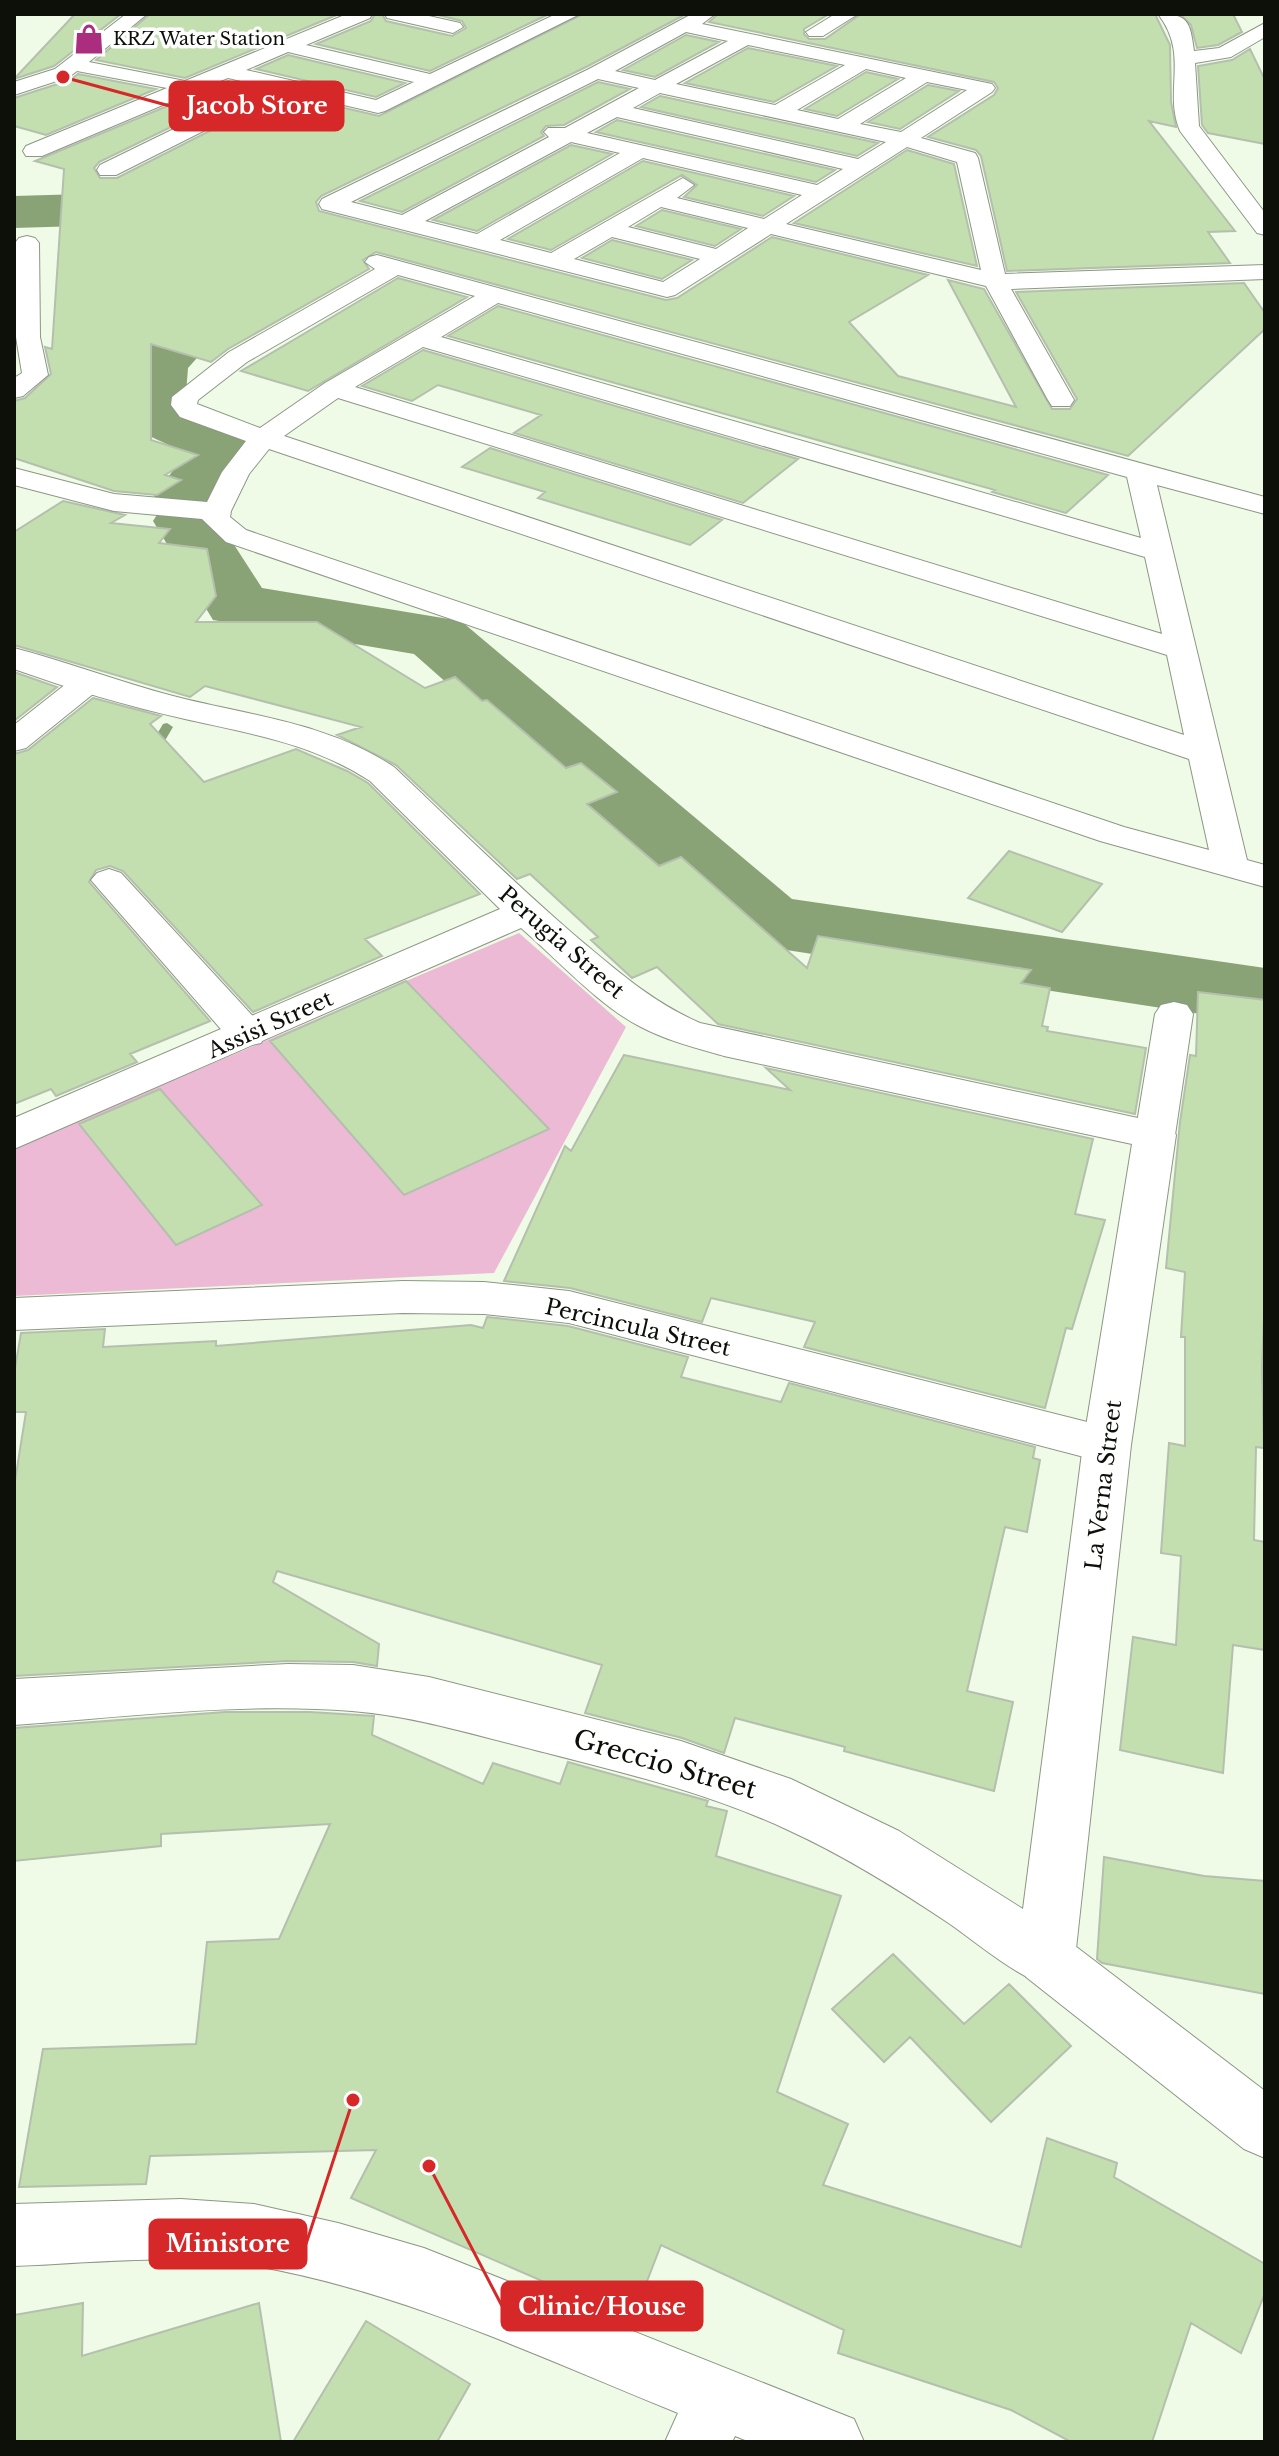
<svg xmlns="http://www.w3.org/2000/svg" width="1279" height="2456" font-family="'Libre Baskerville',serif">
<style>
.green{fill:#edbad5}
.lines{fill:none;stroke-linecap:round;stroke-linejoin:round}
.stream{fill:#89a377;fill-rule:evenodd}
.river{fill:#89a377;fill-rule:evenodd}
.building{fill:#c3dfb0;stroke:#b4bfad;stroke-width:2}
.minor-casing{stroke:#8c9785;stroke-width:2}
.tertiary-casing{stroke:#8c9785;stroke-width:2}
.minor{fill:#fff;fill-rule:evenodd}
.tertiary{fill:#fff;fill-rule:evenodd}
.labels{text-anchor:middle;stroke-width:7;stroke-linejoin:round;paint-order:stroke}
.far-poi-label{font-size:18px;fill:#0c1009;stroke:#fff;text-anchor:start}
.street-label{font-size:22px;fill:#0c1009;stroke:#fff}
.near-street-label{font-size:26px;fill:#0c1009;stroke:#fff}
.leader{fill:none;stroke:#d62828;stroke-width:3}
.callout-dot{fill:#d62828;stroke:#fff;stroke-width:3}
.callout{fill:#d62828;stroke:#d62828;stroke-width:3}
.callout-label{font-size:24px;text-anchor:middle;font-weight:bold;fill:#fff}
</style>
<rect width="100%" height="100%" fill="#effbe7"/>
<!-- green -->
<path class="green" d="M519,933L626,1027L494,1273L14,1296V1148Z"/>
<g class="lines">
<!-- stream -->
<path class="stream" d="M238,602L244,605L224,641L214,643L212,641L232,605Z
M167,723L173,727L157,754L155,757H147L145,754L163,724Z"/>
<!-- river -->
<path class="river" d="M153,192L206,209L213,220L219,240L212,289L213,340L188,368L185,406L246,434L256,447L211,509L262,588L461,621L792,899L1265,968V1024L767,947L737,939L414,654L213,620L153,521L162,507L154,496L186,453L132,428L123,415L129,364L155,336L156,289L165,240L163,229L148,224L14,228V196Z"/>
</g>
<!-- building -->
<path class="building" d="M75,14H121L54,66L14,79Z
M150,14H339L185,78L96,60Z
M375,14H382L386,21L452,36L466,28L462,21L434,14H549L430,71L316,44L371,21Z
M583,14H686L588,66L321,196L316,202L319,211L666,300L677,298L772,237L928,275L849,322L898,376L1016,407L948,280L984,289L1052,409H1070L1077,399L1016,292L1244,283L1265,313V329L1128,456L376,252L363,260L369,269L228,349L211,362L151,344V440L198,455L165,475L181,480L157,495L114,491L14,458V401L25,398L51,374L45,347L52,349L64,169L35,161L189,97L218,104L99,162L94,168L100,178H117L255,108L259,102L254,95L217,85L228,81L379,116Z
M718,14H829L804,29V34L809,39H825L861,14H1155L1170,45L1171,102L1176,127L1149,121L1235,231L1208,232L1230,263L1007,271L981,156L976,150L928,137L994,95L998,88L994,82L709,22Z
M1180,14H1233L1242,32L1218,45L1197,48L1191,25Z
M686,35L719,42L655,77L623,70Z
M748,48L837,66L774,102L685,83Z
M1250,49L1265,80V144L1208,133L1202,125L1198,66L1232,60Z
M288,55L405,83L376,97L256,69Z
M866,72L898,79L837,116L805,109Z
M78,74L156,89L46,135L14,126V98L70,80Z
M598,82L630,89L564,125L546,126L541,132L544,136L402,212L360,201Z
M928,85L959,91L900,129L868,122Z
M660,96L878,143L857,156L641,107Z
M617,120L835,170L816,182L596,132Z
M571,145L612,154L477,231L433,220Z
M907,150L954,164L977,266L794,223Z
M643,161L794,196L763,216L684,197L697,185L682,175L551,250L508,239Z
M662,210L741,229L715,246L636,226Z
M612,240L692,260L662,279L582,258Z
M398,278L467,297L308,391L241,371Z
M498,306L1108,475L1066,513L992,492L995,490L448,336Z
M423,350L798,459L743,503L514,433L541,415L438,385L412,401L362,386Z
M490,448L722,520L690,545L538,498L545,492L462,467Z
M63,501L125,515L111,523L170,529L159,543L207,549L216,596L196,622H317L425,688L455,677L482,701L487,700L566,768L581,763L617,792L587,804L659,866L681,857L807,968L818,936L1031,970L1021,983L1050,988L1042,1026L1048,1027L1047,1031L1146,1048L1135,1114L718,1024L657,967L632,978L591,940L598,937L530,874L517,879L396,765L337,735L361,727L205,686L190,697L14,645V532Z
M14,672L57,687L14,721Z
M93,698L161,716L150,724L204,782L296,749L347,771L368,783L480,894L365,939L382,956L253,1012L123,871L110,866L96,870L89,882L210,1021L130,1054L137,1062L56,1096L51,1089L14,1104V754L28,750Z
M1009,851L1102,884L1062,932L968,898Z
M406,981L549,1129L404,1195L270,1041Z
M1198,992L1265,1000V1288L1262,1369L1264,1448L1256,1447L1254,1540L1265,1542V1650L1233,1645L1223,1773L1120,1750L1133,1637L1176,1645L1181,1556L1161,1553L1169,1443L1185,1446V1337H1181L1185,1272L1166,1268L1180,1122L1190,1055L1196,1056Z
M624,1055L790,1090L766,1068L1093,1139L1075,1214L1105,1220L1072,1329L1066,1328L1045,1408L804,1347L815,1322L711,1298L702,1322L570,1288L504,1281L565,1146L571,1151Z
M160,1089L262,1205L176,1245L79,1124Z
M487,1317L568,1326L688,1357L681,1377L781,1402L789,1383L1035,1447L1033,1458L1040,1460L1027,1532L1005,1527L967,1691L1013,1702L994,1791L844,1751L845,1747L735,1718L724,1753L682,1738L585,1713L602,1665L277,1571L273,1582L379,1644L377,1666L353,1662L288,1661L14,1676V1487L26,1412H14V1374L21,1333L105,1329L103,1347L216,1341V1346L471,1325L483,1328Z
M225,1712H310L374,1716L372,1735L483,1784L493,1763L560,1784L568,1762L694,1797L708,1801L706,1806L727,1811L716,1856L841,1896L777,2092L848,2124L823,2185L1021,2247L1047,2138L1117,2163L1114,2177L1265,2264V2293L1241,2353L1191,2323L1152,2442H1071L1011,2410L838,2353L844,2330L661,2245L632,2320L351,2198L376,2150L150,2156L146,2184L19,2187L43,2049L196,2044L207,1942L279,1939L330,1824L161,1834V1846L14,1861V1728Z
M1104,1857L1204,1876L1265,1881V1994L1102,1963L1097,1959Z
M893,1954L964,2024L1009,1984L1071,2046L991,2122L910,2037L884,2062L832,2009Z
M83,2303L82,2356L259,2303L281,2442H14V2315Z
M366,2321L470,2384L437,2442H293Z"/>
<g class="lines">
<!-- minor casing -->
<g class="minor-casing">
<path id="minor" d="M126,14H147L89,62L185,81L347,14H372L370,18L306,45L430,74L556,14H580L385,111L378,113L228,78L207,86L253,98L256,102L253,106L116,175H100L97,170L100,165L227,103L189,94L42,156H26L23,151L26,146L167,88L77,71L69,77L14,95V82L55,69ZM288,52L414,82L376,100L246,70Z
M385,14H420L460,23L463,27L453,33L387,18Z
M692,14H715L702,24L992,84L995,88L992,92L921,138L975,153L978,158L1005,274L1265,265V279L1011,289L1074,400L1070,406H1052L1048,400L986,286L771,234L675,295L667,297L322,209L319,204L322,199L589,69ZM686,32L728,41L655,80L615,71ZM748,45L845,65L775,105L676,84ZM866,69L906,78L838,119L797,110ZM598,79L639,88L565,128H548L544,132L549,137L402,215L351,202ZM927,82L967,90L901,132L860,124ZM660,93L886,142L858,159L633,108ZM617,117L843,169L817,185L587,133ZM571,142L620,153L477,234L425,221ZM907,147L957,162L981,270L786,224ZM643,158L802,195L764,219L677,198L694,185L683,178L551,253L500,240ZM661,207L748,228L716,249L628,227ZM612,237L700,259L663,282L574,259Z
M835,14H858L823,36H809L806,32Z
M1158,14C1188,14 1190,21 1194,51L1219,48L1265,23V37L1231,57L1195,63L1199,126L1265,213V235L1257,233L1180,131C1163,90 1190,55 1158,14Z
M27,236L35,238L39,243L40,337L48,375L23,396L14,398V378L22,373L16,337L15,243L19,238Z
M377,255L1265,497V514L1157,485L1247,860L1265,865V887L1100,841L226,542L202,519L114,511L14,485V468L114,494L207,502L222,472L246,441L180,417L171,405L172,397L229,352L375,269L365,262L369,257ZM398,275L475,296L325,383L260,428L197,404L198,400L247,362ZM498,303L1127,477L1141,538L441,337ZM423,347L1145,557L1162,634L355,387ZM338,398L1167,655L1184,735L284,436ZM269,449L1189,759L1209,850L1124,827L246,530L230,517L231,511L249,474Z
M87,674L98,676L103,683L98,690L26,748L14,751V725L76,676Z
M109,869L121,873L261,1025L266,1034L261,1043L247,1046L233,1043L97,887L91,880L97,873Z
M1174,1002L1187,1005L1193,1014L1175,1135L1169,1145L1155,1149L1141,1145L1135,1135L1155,1014L1161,1005Z
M403,1281L484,1282L569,1291L1107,1427L1123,1432L1130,1445L1123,1458L1107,1463L569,1323L484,1314L403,1313L14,1330V1298Z
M1046,1932L1066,1939L1265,2091V2158L1244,2149L1026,1977L1018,1958L1026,1939Z
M181,2199L254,2204L338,2223L424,2248L854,2419L864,2442H750L735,2436L732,2442H665L678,2413C540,2357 403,2292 256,2266C178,2253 93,2263 14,2266V2204Z"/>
</g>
<!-- tertiary casing -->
<g class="tertiary-casing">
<path id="tertiary" d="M14,648C68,662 119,682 173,696C250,716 326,722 394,767C455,825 515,884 579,939C619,972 652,1002 700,1023L1170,1125L1176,1135L1131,1445L1075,1958L1067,1978L1046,1986C1011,1972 981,1946 950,1924C898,1889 845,1856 788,1830C707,1792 621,1772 535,1750C475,1735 414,1716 352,1711C240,1702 126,1717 14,1725V1679L288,1664L353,1665L429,1677L681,1741L791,1779L899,1831L1023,1909L1083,1445L1132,1144L724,1056C696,1048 668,1041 641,1027C599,1006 557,959 521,928L14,1149V1118L500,909L370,781C312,743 251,734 185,719C127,706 70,689 14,669Z"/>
</g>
<!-- minor -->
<use href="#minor" class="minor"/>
<!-- tertiary -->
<use href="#tertiary" class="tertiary"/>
</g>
<!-- icons -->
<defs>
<g id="shop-bare" transform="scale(2.4)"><path d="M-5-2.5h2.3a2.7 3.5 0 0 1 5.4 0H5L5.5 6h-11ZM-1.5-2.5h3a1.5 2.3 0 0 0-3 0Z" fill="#aa2d7e" stroke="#fff" stroke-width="2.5" paint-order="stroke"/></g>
</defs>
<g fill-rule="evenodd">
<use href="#shop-bare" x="89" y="39"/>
</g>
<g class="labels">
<!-- far-poi labels -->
<g class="far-poi-label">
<text x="113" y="45">KRZ Water Station</text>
</g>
<!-- street labels -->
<g class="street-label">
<text transform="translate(562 942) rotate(41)" y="8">Perugia Street</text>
<text transform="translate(270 1024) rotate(-24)" y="8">Assisi Street</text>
<text transform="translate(638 1327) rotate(13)" y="8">Percincula Street</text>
<text transform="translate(1103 1485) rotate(-83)" y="8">La Verna Street</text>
</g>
<!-- near-street labels -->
<g class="near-street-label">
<text transform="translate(665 1764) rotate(16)" y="9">Greccio Street</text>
</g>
</g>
<!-- callouts -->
<path class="leader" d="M63 77L170 106M353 2100L306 2244M429 2166L502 2306"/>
<g class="callout-dot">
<circle cx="63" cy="77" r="8"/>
<circle cx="353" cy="2100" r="8"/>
<circle cx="429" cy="2166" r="8"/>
</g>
<g class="callout">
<rect x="170" y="82" width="173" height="48" rx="8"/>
<rect x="150" y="2220" width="156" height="48" rx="8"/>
<rect x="502" y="2282" width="200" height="48" rx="8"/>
</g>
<g class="callout-label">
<text x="257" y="114">Jacob Store</text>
<text x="228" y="2252">Ministore</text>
<text x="602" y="2315">Clinic/House</text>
</g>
<!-- border -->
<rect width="1279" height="2456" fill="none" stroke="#0c1009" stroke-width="32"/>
</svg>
